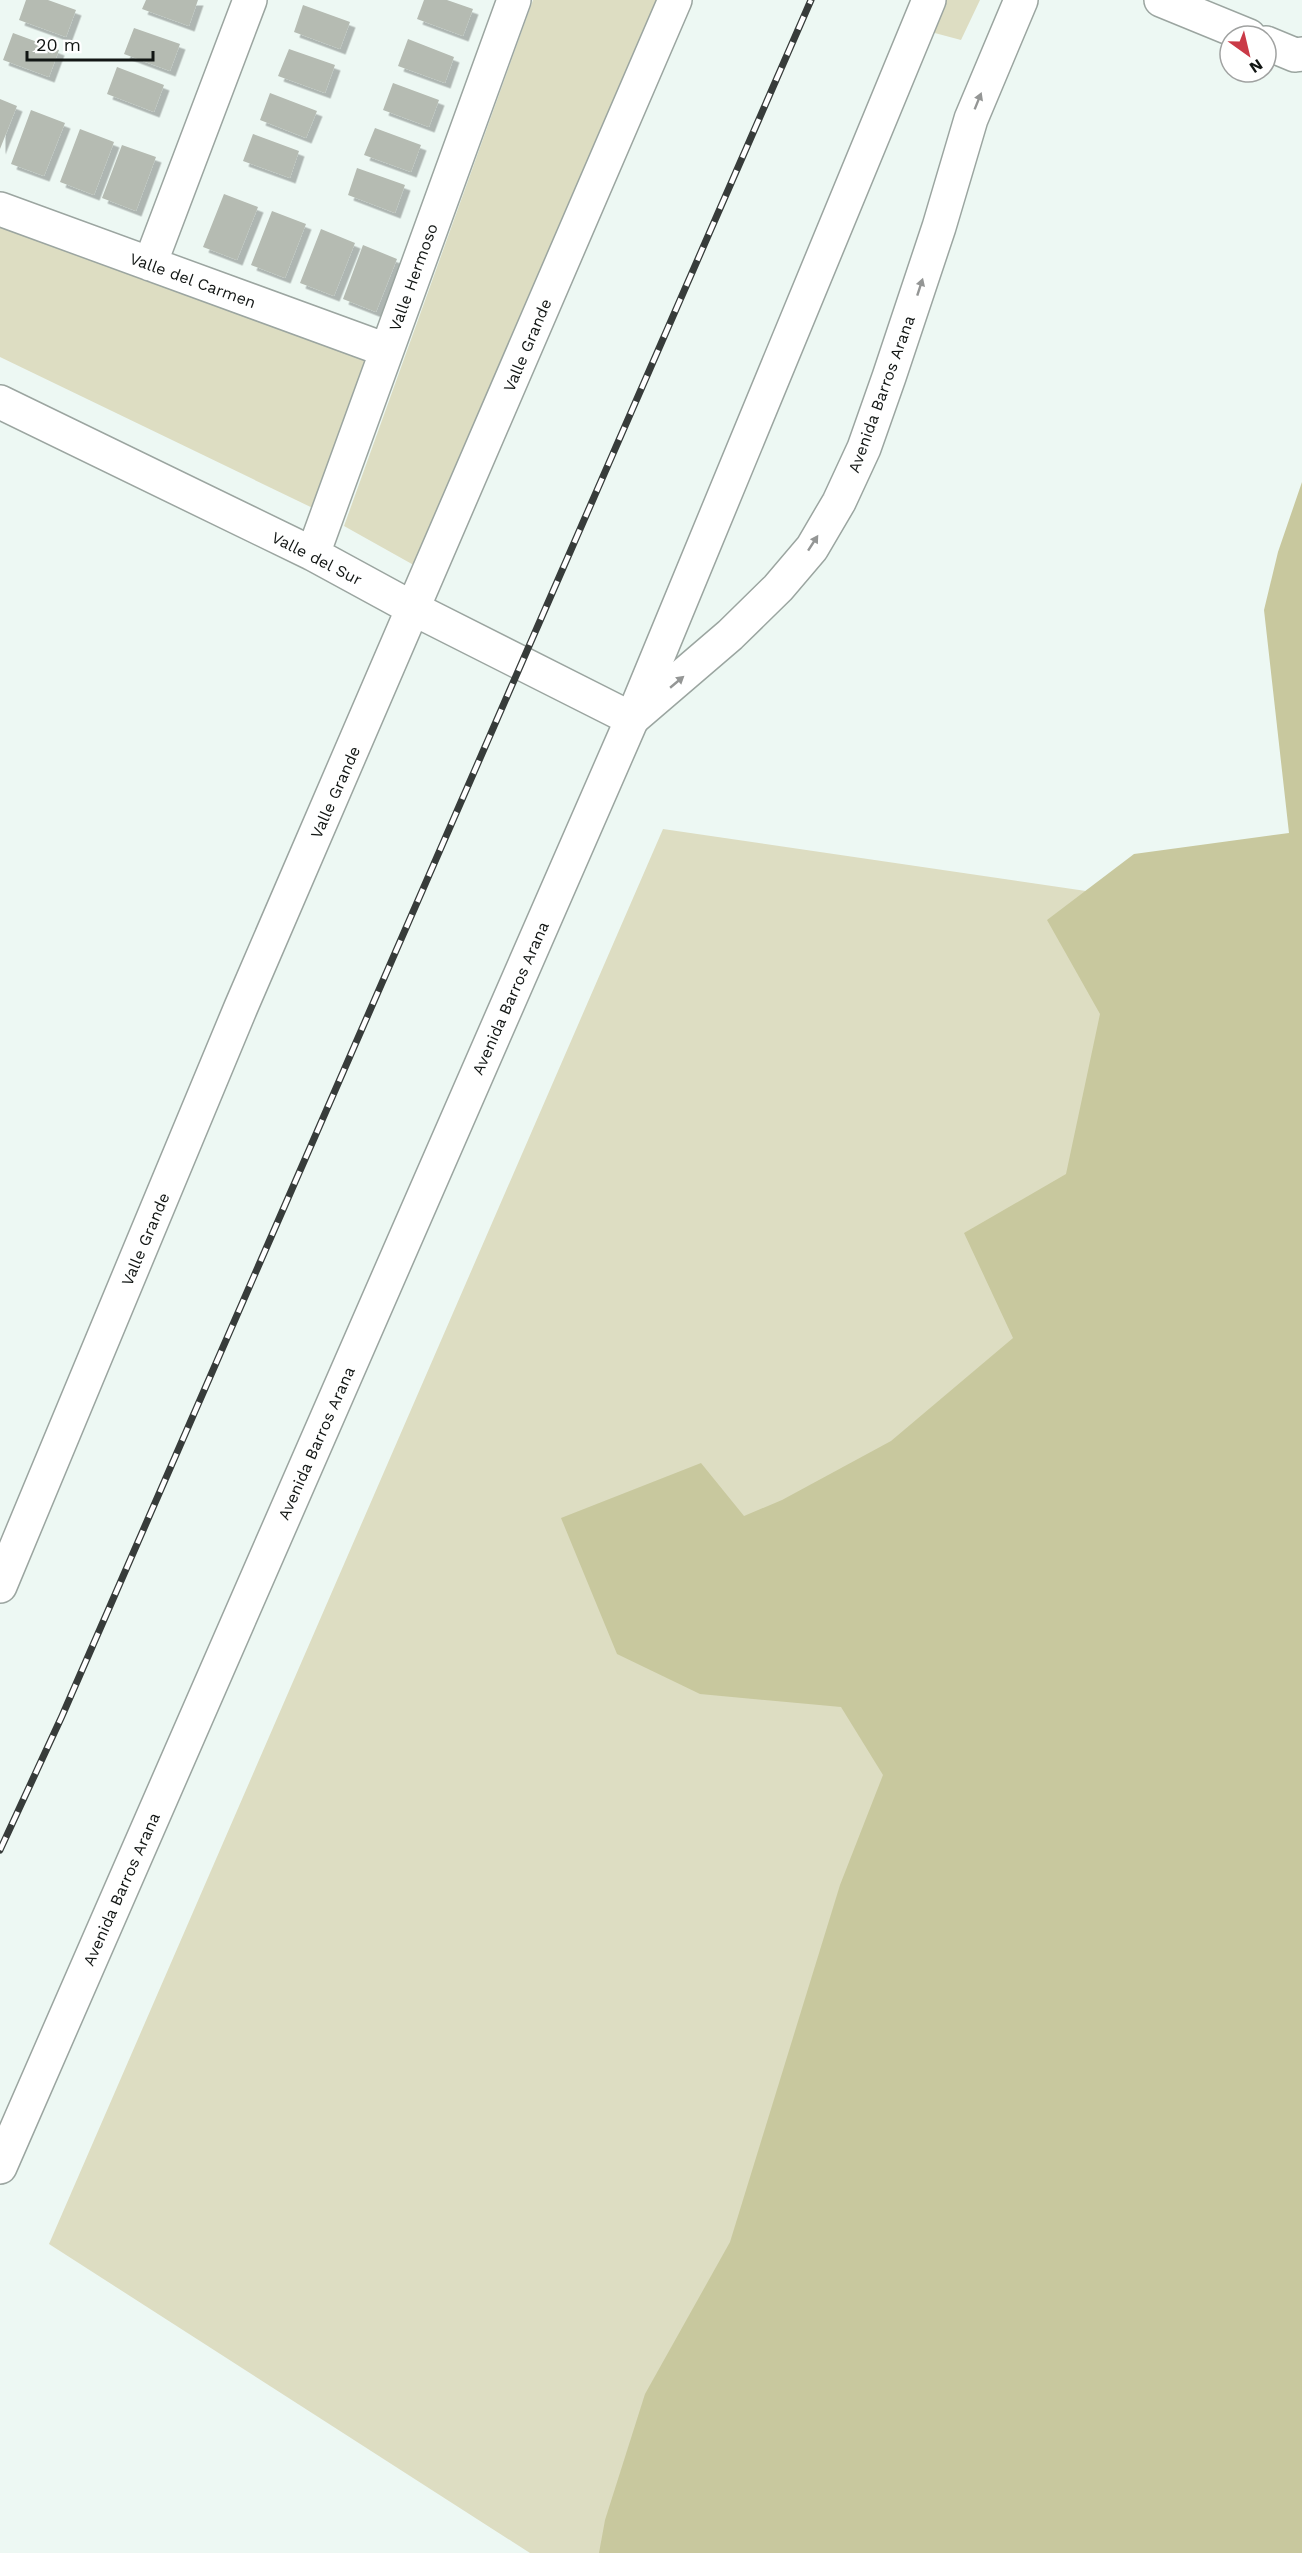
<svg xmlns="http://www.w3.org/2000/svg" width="1302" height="2553" font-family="'Work Sans',sans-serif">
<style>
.green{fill:#ddddc2}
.forest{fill:#c8c89e}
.building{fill:#b5bbb2;filter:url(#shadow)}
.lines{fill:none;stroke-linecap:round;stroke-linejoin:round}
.street-casing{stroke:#9ba5a0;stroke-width:36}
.secondary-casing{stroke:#9ba5a0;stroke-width:36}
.street{stroke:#fff;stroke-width:33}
.secondary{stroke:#fff;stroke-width:33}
.rail-casing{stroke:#373c3a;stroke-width:7}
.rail{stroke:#fff;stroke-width:4.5;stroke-dasharray:14;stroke-linecap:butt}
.oneway{fill:#949695}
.labels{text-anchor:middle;stroke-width:4.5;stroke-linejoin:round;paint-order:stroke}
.street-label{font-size:16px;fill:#121614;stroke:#fff}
</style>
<defs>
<filter id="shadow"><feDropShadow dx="5.5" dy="5.5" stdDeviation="0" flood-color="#0004"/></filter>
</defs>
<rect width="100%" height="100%" fill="#edf8f3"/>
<!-- green -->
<path class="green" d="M533,0H662L419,568L344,526Z
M945,0H980L961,40L931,32Z
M0,225L376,362L321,512L0,357Z
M663,829L1298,922L766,2553H530L49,2244Z"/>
<!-- forest -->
<path class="forest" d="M1302,482V2553H599L605,2520L645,2394L730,2242L840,1885L883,1775L841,1707L700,1694L617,1654L561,1518L701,1463L744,1516L782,1500L891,1441L1013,1338L964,1233L1066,1174L1100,1014L1047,920L1134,854L1289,833L1264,610L1278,552Z"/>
<!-- building -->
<path class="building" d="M26,0H48L76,10L66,37L19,20Z
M146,0H198L189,26L142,9Z
M424,0H447L473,9L463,36L417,19Z
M303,5L350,22L340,49L294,32Z
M134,28L180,44L170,71L124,54Z
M13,33L59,50L49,77L3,60Z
M408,39L454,57L445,83L398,66Z
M289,49L335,65L325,93L278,76Z
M117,67L164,85L154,112L107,94Z
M393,83L439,100L429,127L383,110Z
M270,93L317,111L306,138L260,120Z
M0,99L17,106L0,149Z
M31,110L65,123L44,176L11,164Z
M375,128L421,145L411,172L364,155Z
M80,129L114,142L94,195L60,182Z
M253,134L299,151L290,178L243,161Z
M122,145L156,157L136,211L102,198Z
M357,168L405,185L395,213L348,195Z
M224,194L258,207L237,260L203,247Z
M272,211L306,224L285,278L251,265Z
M321,229L355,243L334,296L300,283Z
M363,245L397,259L376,312L343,299Z"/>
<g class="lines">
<!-- street casing -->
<g class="street-casing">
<path id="street" d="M1161,0L1249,36
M1266,43L1295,55L1302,54
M0,209L386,350
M150,264L250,0
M0,402L313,554L414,609L632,719L730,635L778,588L812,548L839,502L864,448L889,377L939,227L971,119L1021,0
M313,554L514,0
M0,1586L241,1007L675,0"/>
</g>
<!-- secondary casing -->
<g class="secondary-casing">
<path id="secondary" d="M0,2167L632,719L929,0"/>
</g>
<!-- street -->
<use href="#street" class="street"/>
<!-- secondary -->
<use href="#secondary" class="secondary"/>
<!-- rail casing -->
<g class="rail-casing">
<path id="rail" d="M0,1850L62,1716L811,0"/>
</g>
<!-- rail -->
<use href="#rail" class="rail"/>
</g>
<!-- one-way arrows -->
<defs><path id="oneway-solid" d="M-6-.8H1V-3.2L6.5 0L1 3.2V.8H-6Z" transform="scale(1.5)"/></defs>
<g class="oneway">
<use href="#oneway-solid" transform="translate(978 101) rotate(-68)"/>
<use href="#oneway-solid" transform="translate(920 287) rotate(-72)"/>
<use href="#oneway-solid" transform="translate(813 543) rotate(-57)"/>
<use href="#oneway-solid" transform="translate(677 682) rotate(-40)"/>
</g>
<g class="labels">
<!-- street labels -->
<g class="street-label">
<text transform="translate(413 277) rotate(-70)" y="6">Valle Hermoso</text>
<text transform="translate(193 280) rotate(20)" y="6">Valle del Carmen</text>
<text transform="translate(527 345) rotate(-67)" y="6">Valle Grande</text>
<text transform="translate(881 394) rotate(-70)" y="6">Avenida Barros Arana</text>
<text transform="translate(317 558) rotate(27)" y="6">Valle del Sur</text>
<text transform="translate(335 792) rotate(-66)" y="6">Valle Grande</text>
<text transform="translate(510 998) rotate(-66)" y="6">Avenida Barros Arana</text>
<text transform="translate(145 1239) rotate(-67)" y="6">Valle Grande</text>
<text transform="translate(316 1443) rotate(-66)" y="6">Avenida Barros Arana</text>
<text transform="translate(121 1889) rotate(-66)" y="6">Avenida Barros Arana</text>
</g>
</g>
<!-- north arrow -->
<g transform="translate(1248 54) rotate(146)"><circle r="28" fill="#ffffff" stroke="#a0a2a1" stroke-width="1.5"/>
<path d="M0-4.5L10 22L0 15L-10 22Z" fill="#ca3a47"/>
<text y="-9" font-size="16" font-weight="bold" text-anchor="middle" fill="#121614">N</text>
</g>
<!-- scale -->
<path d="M27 51v9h126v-9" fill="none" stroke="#121614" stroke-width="3"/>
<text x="36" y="51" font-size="18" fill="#121614" stroke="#ffffff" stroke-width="4.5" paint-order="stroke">20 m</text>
</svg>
